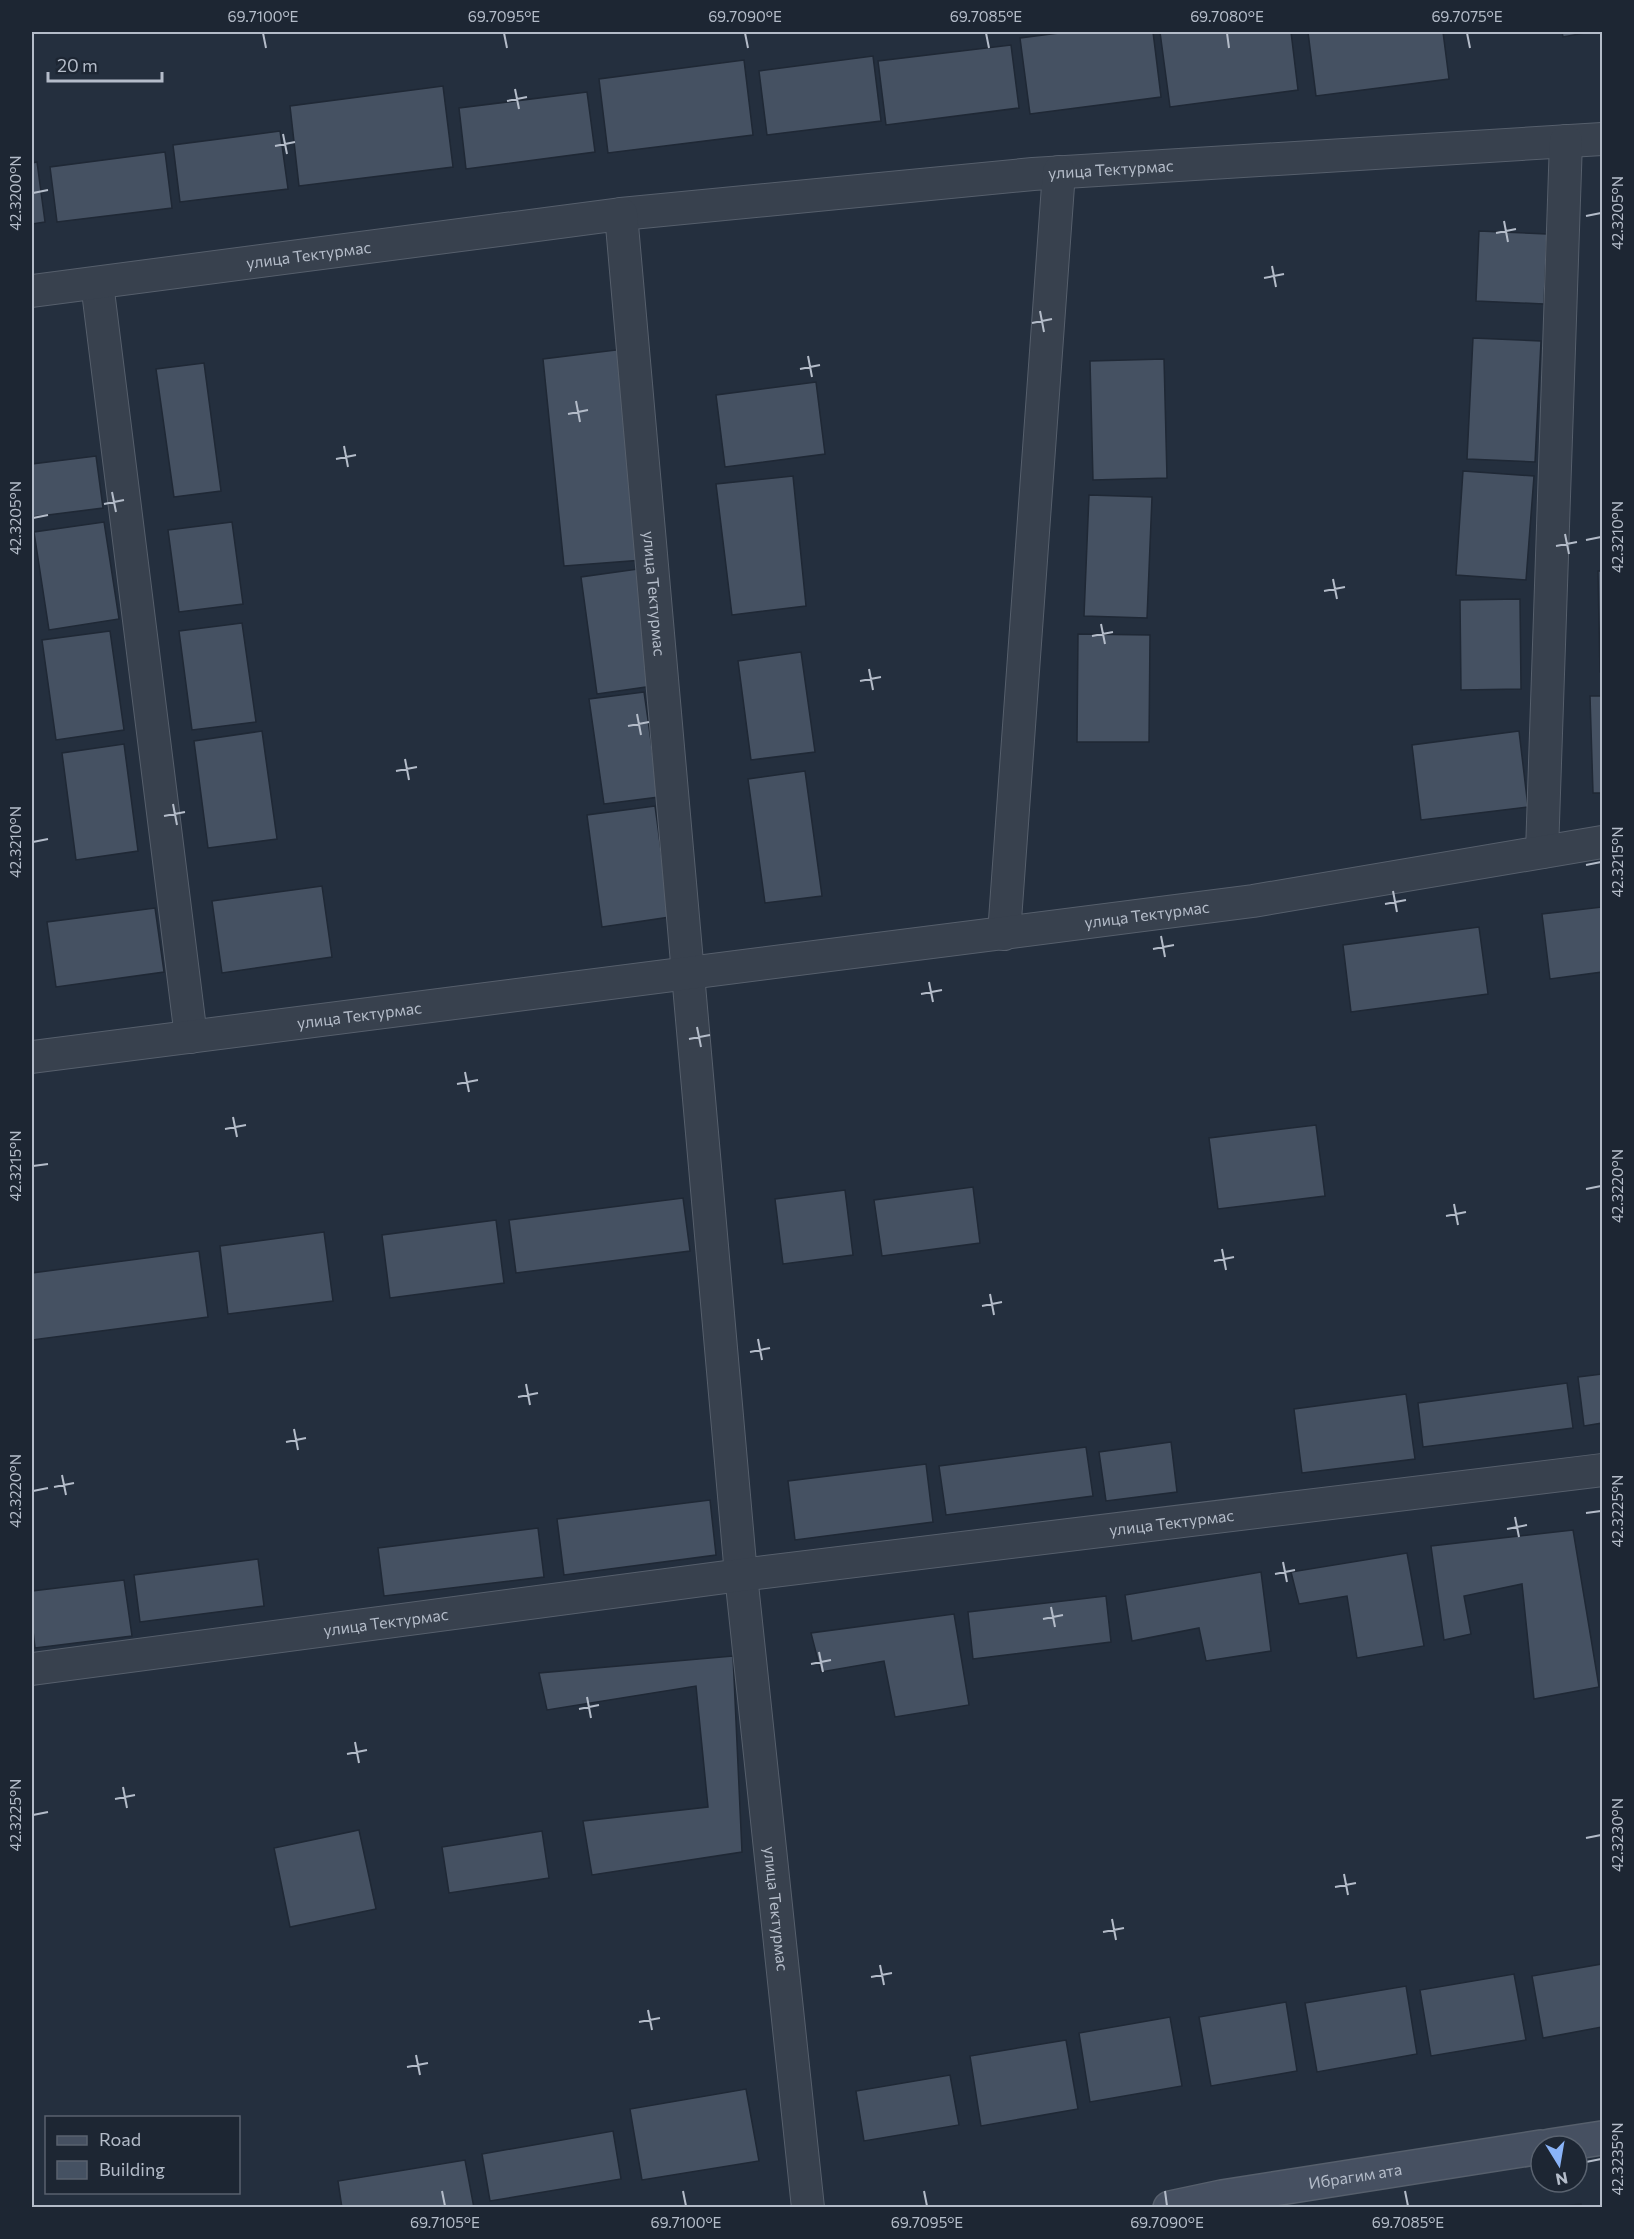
<svg xmlns="http://www.w3.org/2000/svg" width="1634" height="2239" font-family="Commissioner,sans-serif">
<style>
.building{fill:#455162;stroke:#1f2835;stroke-width:1.5}
.lines{fill:none;stroke-linecap:round;stroke-linejoin:round}
.street-casing{stroke:#565f6c;stroke-width:34}
.secondary-casing{stroke:#565f6c;stroke-width:36}
.street{stroke:#38414e;stroke-width:32}
.secondary{stroke:#465061;stroke-width:33}
.ticks{fill:none;stroke:#b4bcc9;stroke-width:2}
.labels{text-anchor:middle;stroke-width:6;stroke-linejoin:round;paint-order:stroke}
.street-label{font-size:16px;fill:#b4bcc9;stroke:#1d2633}
.neatline{fill:none;stroke:#b4bcc9;stroke-width:2}
.ticks-label{font-size:15px;text-anchor:middle;fill:#b4bcc9}
</style>
<rect width="100%" height="100%" fill="#242f3e"/>
<!-- building -->
<path class="building" d="M1067,32H1153L1161,97L1030,114L1020,38Z
M1160,32H1291L1298,90L1170,107Z
M1308,32H1443L1449,79L1316,96Z
M1562,32H1590L1563,37Z
M1011,45L1019,108L886,125L878,61Z
M873,56L881,121L767,135L759,71Z
M744,60L753,135L608,153L599,79Z
M443,86L453,167L299,186L290,106Z
M587,92L595,152L466,169L459,108Z
M280,131L288,189L180,202L173,145Z
M165,152L172,208L57,222L50,167Z
M37,162L45,222L32,224V163Z
M1479,231L1547,234L1544,304L1476,301Z
M1473,338L1541,341L1535,462L1467,459Z
M624,349L643,560L564,566L543,359Z
M1164,359L1167,478L1093,480L1090,361Z
M204,363L221,491L174,497L156,369Z
M816,382L825,454L725,467L716,395Z
M96,456L103,508L32,517V464Z
M1463,471L1534,476L1526,580L1456,575Z
M793,476L806,606L732,615L716,484Z
M1089,495L1152,497L1147,618L1084,616Z
M104,522L119,619L49,630L34,532Z
M232,522L243,604L179,612L168,530Z
M638,569L653,686L597,694L581,577Z
M1598,571H1602V672H1600Z
M1520,599L1521,689L1461,690L1460,600Z
M242,623L256,722L192,730L179,631Z
M110,631L124,730L56,740L42,640Z
M1078,634L1150,635L1149,742H1077Z
M801,652L815,752L751,760L738,661Z
M644,692L659,797L604,804L589,699Z
M1590,696H1602V793H1593Z
M262,731L277,839L208,848L194,741Z
M1519,731L1528,807L1421,820L1412,745Z
M124,744L138,851L76,860L62,753Z
M805,771L822,896L765,903L748,779Z
M655,806L670,917L602,927L587,815Z
M322,886L332,957L222,973L212,901Z
M1602,907V972L1550,979L1542,914Z
M155,908L164,972L56,987L47,922Z
M1479,927L1488,994L1351,1012L1343,945Z
M1316,1125L1325,1196L1218,1209L1209,1138Z
M973,1187L980,1243L882,1256L874,1200Z
M845,1190L853,1255L783,1264L775,1199Z
M683,1198L690,1251L516,1273L509,1220Z
M496,1220L504,1283L390,1298L382,1235Z
M324,1232L333,1301L228,1314L220,1246Z
M199,1251L208,1317L32,1340V1273Z
M1602,1374V1423L1584,1426L1578,1377Z
M1567,1383L1573,1428L1423,1447L1418,1403Z
M1406,1394L1415,1459L1302,1473L1294,1409Z
M1171,1442L1177,1492L1106,1501L1099,1452Z
M1086,1447L1093,1496L946,1515L939,1466Z
M926,1464L933,1522L795,1540L788,1481Z
M710,1500L716,1555L564,1575L557,1519Z
M538,1528L544,1577L384,1596L378,1548Z
M1573,1530L1599,1687L1534,1699L1522,1584L1464,1596L1471,1634L1444,1640L1431,1546Z
M1407,1553L1424,1646L1357,1658L1347,1596L1299,1604L1291,1572Z
M258,1559L264,1606L140,1622L134,1575Z
M1261,1572L1271,1651L1206,1661L1199,1628L1132,1641L1125,1595Z
M124,1580L132,1636L35,1648L32,1622V1591Z
M1106,1596L1111,1642L973,1659L968,1612Z
M954,1614L969,1705L895,1717L884,1661L821,1672L811,1633Z
M733,1656L742,1852L592,1875L583,1821L708,1807L696,1686L547,1710L539,1673Z
M359,1830L376,1909L290,1927L274,1848Z
M542,1831L549,1878L449,1893L442,1847Z
M1602,1964V2027L1543,2038L1532,1976Z
M1514,1974L1526,2040L1431,2056L1420,1990Z
M1406,1986L1417,2054L1317,2072L1305,2003Z
M1286,2002L1297,2071L1211,2086L1199,2017Z
M1170,2017L1182,2086L1090,2102L1079,2033Z
M1066,2040L1078,2109L981,2126L970,2056Z
M950,2075L959,2125L864,2141L856,2091Z
M746,2089L759,2161L642,2180L630,2109Z
M613,2131L621,2179L490,2201L482,2154Z
M465,2160L474,2208H342L338,2181Z
M1581,2204V2208H1546Z"/>
<g class="lines">
<!-- street casing -->
<g class="street-casing">
<g id="street">
<path id="s1" d="M621,214L1033,174L1602,139"/>
<path d="M97,283L191,1037"/>
<path id="s2" d="M32,291L621,214L741,1575L808,2208"/>
<path d="M1542,852L1566,141"/>
<path d="M1004,934L1059,172"/>
<path id="s3" d="M32,1057L1253,901L1602,842"/>
<path id="s4" d="M32,1669L741,1575L1602,1470"/>
</g>
</g>
<!-- secondary casing -->
<g class="secondary-casing">
<g id="secondary">
<path d="M1550,2146L1602,2138"/>
<path id="s5" d="M1170,2208L1222,2197L1541,2147"/>
</g>
</g>
<!-- street -->
<use href="#street" class="street"/>
<!-- secondary -->
<use href="#secondary" class="secondary"/>
</g>
<!-- ticks -->
<path class="ticks" d="M263,33L266,48M504,33L507,48M745,33L748,48M986,33L989,48M1227,33L1229,48M1467,33L1470,48M515,89L519,109M507,101L527,97M283,134L287,154M275,146L295,142M33,193L48,190M1586,216L1601,213M1504,221L1508,242M1496,233L1516,229M1272,266L1276,287M1264,278L1284,274M1040,311L1044,332M1032,323L1052,319M808,356L812,377M800,369L820,365M576,401L580,422M568,414L588,410M344,446L348,467M336,459L356,455M112,492L116,512M104,504L124,500M33,518L48,515M1565,534L1569,554M1586,540L1601,537M1556,546L1577,542M1333,579L1337,599M1324,591L1345,587M1101,624L1105,644M1092,636L1113,632M869,669L873,690M860,681L881,677M637,714L641,735M628,726L649,722M405,759L409,780M396,771L417,767M173,804L177,825M164,816L185,812M33,842L48,839M1586,865L1601,862M1393,891L1397,912M1385,904L1406,900M1161,936L1165,957M1153,949L1174,945M929,982L933,1002M921,994L942,990M697,1027L701,1047M689,1039L710,1035M465,1072L469,1092M457,1084L478,1080M233,1117L237,1137M225,1129L246,1125M33,1166L48,1164M1586,1189L1601,1186M1454,1204L1458,1225M1446,1216L1466,1212M1222,1249L1226,1270M1214,1261L1234,1257M990,1294L994,1315M982,1306L1002,1302M758,1339L762,1360M750,1352L770,1348M526,1384L530,1405M518,1397L538,1393M294,1429L298,1450M286,1442L306,1438M62,1475L66,1495M54,1487L74,1483M33,1491L48,1488M1586,1513L1601,1511M1515,1517L1519,1537M1507,1529L1527,1525M1283,1562L1287,1582M1275,1574L1295,1570M1051,1607L1055,1627M1043,1619L1063,1615M819,1652L823,1672M811,1664L831,1660M587,1697L591,1718M579,1709L599,1705M355,1742L359,1763M347,1754L367,1750M123,1787L127,1808M115,1799L135,1795M33,1815L48,1812M1586,1838L1601,1835M1344,1874L1348,1895M1335,1887L1356,1883M1112,1919L1116,1940M1103,1932L1124,1928M880,1965L884,1985M871,1977L892,1973M648,2010L652,2030M639,2022L660,2018M416,2055L420,2075M407,2067L428,2063M1586,2162L1601,2159M442,2191L445,2206M683,2191L686,2206M924,2191L927,2206M1165,2191L1167,2206M1405,2191L1408,2206"/>
<g class="labels">
<!-- street labels -->
<g class="street-label">
<text dy="6" stroke="none"><textPath href="#s1" startOffset="492">улица Тектурмас</textPath></text>
<text dy="6" stroke="none"><textPath href="#s2" startOffset="279">улица Тектурмас</textPath></text>
<text dy="6" stroke="none"><textPath href="#s2" startOffset="975">улица Тектурмас</textPath></text>
<text dy="6" stroke="none"><textPath href="#s3" startOffset="1124">улица Тектурмас</textPath></text>
<text dy="6" stroke="none"><textPath href="#s3" startOffset="330">улица Тектурмас</textPath></text>
<text dy="6" stroke="none"><textPath href="#s4" startOffset="1149">улица Тектурмас</textPath></text>
<text dy="6" stroke="none"><textPath href="#s4" startOffset="357">улица Тектурмас</textPath></text>
<text dy="6" stroke="none"><textPath href="#s2" startOffset="2296">улица Тектурмас</textPath></text>
<text dy="6" stroke="none"><textPath href="#s5" startOffset="188">Ибрагим ата</textPath></text>
</g>
</g>
<!-- border -->
<rect width="1634" height="2239" fill="none" stroke="#1d2633" stroke-width="66"/>
<!-- legend -->
<rect x="45" y="2116" width="195" height="78" fill="#1d2633" stroke="#59626f" stroke-width="1.5"/>
<rect x="57" y="2136" width="30" height="9" fill="#465061" stroke="#59626f" stroke-width="1.5"/>
<text x="99" y="2146" font-size="18" fill="#b4bcc9">Road</text>
<rect x="57" y="2161" width="30" height="18" fill="#455162" stroke="#59626f" stroke-width="1.5"/>
<text x="99" y="2176" font-size="18" fill="#b4bcc9">Building</text>
<!-- north arrow -->
<g transform="translate(1559 2164) rotate(169)"><circle r="28" fill="#1d2633" stroke="#59626f" stroke-width="1.5"/>
<path d="M0-4.5L10 22L0 15L-10 22Z" fill="#8ab4f8"/>
<text y="-9" font-size="16" font-weight="bold" text-anchor="middle" fill="#b4bcc9">N</text>
</g>
<!-- scale -->
<path d="M48 72v9h114v-9" fill="none" stroke="#b4bcc9" stroke-width="3"/>
<text x="57" y="72" font-size="18" fill="#b4bcc9" stroke="#1d2633" stroke-width="4.5" paint-order="stroke">20 m</text>
<rect x="33" y="33" width="1568" height="2173" class="neatline"/>
<g class="ticks-label">
<text x="263" y="22">69.7100°E</text>
<text x="504" y="22">69.7095°E</text>
<text x="745" y="22">69.7090°E</text>
<text x="986" y="22">69.7085°E</text>
<text x="1227" y="22">69.7080°E</text>
<text x="1467" y="22">69.7075°E</text>
<text transform="translate(16 193) rotate(-90)" y="5">42.3200°N</text>
<text transform="translate(1618 213) rotate(-90)" y="5">42.3205°N</text>
<text transform="translate(16 518) rotate(-90)" y="5">42.3205°N</text>
<text transform="translate(1618 537) rotate(-90)" y="5">42.3210°N</text>
<text transform="translate(16 842) rotate(-90)" y="5">42.3210°N</text>
<text transform="translate(1618 862) rotate(-90)" y="5">42.3215°N</text>
<text transform="translate(16 1166) rotate(-90)" y="5">42.3215°N</text>
<text transform="translate(1618 1186) rotate(-90)" y="5">42.3220°N</text>
<text transform="translate(16 1491) rotate(-90)" y="5">42.3220°N</text>
<text transform="translate(1618 1511) rotate(-90)" y="5">42.3225°N</text>
<text transform="translate(16 1815) rotate(-90)" y="5">42.3225°N</text>
<text transform="translate(1618 1835) rotate(-90)" y="5">42.3230°N</text>
<text transform="translate(1618 2159) rotate(-90)" y="5">42.3235°N</text>
<text x="445" y="2228">69.7105°E</text>
<text x="686" y="2228">69.7100°E</text>
<text x="927" y="2228">69.7095°E</text>
<text x="1167" y="2228">69.7090°E</text>
<text x="1408" y="2228">69.7085°E</text>
</g>
</svg>
